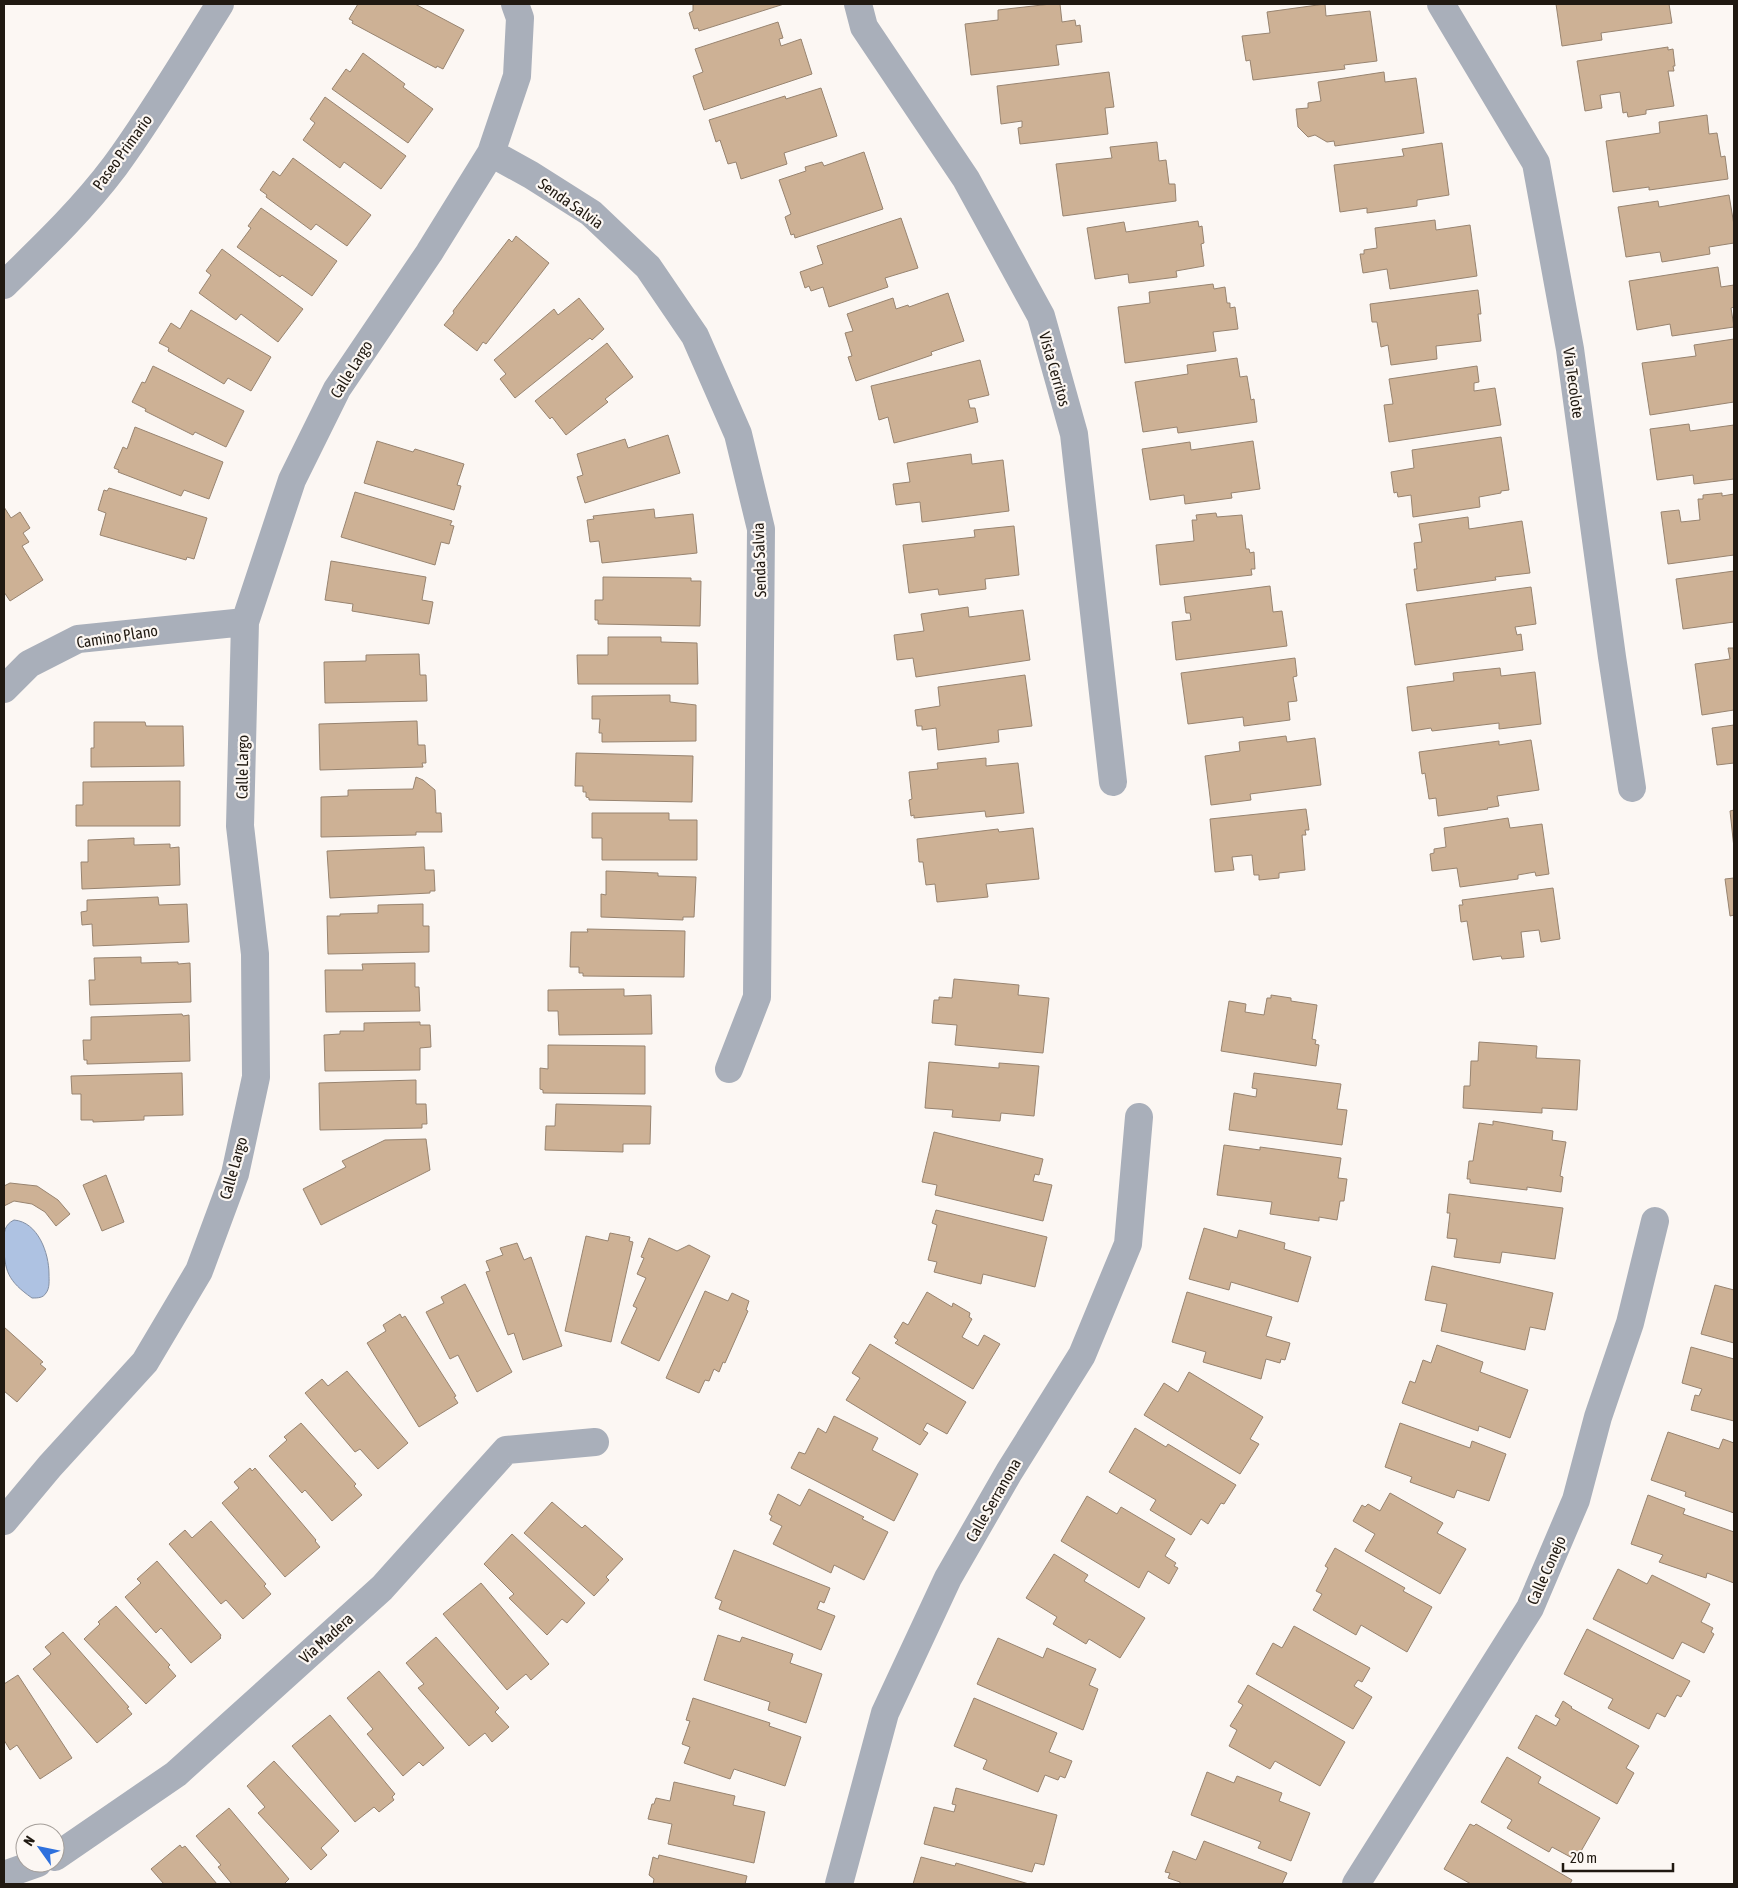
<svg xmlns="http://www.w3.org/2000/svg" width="1738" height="1888" font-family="'Asap Condensed',sans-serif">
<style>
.water{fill:#aec2e2;stroke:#838fa3}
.building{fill:#cdb195;stroke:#988470}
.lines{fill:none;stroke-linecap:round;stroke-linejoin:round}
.minor{stroke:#a9afba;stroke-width:28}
.tertiary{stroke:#a9afba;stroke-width:28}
.labels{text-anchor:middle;stroke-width:4.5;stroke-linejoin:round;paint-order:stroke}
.street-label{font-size:16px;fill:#201911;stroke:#fcf7f3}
</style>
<rect width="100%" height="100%" fill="#fcf7f3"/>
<!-- water -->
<path class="water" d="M14,1220C38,1222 49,1253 49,1274C49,1280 50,1288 46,1293C43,1298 38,1298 32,1298C8,1281 4,1271 4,1243C4,1232 4,1225 14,1220Z"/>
<!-- building -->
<path class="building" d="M358,4H415L464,30L443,69L437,66L436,68L352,23L353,21L349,19Z
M693,4H784L699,31L698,28L694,29L689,13L693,11Z
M1051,4H1060L1062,22L1075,20L1076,26L1080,25L1082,42L1056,45L1059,65L971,75L965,24L998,20V10Z
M1325,4L1326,16L1370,11L1377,61L1344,65L1345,69L1253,80L1250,60L1246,61L1242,36L1270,33L1267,12Z
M1556,4H1669L1672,23L1601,33L1602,40L1562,46Z
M778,22L783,38L779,39L781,46L801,39L812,74L704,110L693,76L703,72L695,49Z
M1668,47V50L1673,49L1675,66H1673L1674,71H1668L1674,106L1646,110V114L1628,117L1627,112L1623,113L1620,92L1600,95L1602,108L1585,111L1577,61Z
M363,53L405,84L403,87L433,109L408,143L332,89L346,69L350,72Z
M1109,72L1114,107L1105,108L1108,134L1020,144L1018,128L1022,127V121L1001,124L997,86Z
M1384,72L1385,82L1416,78L1424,133L1335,146L1334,141L1327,142L1315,135L1308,137L1298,127L1296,109L1308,108V103L1321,101L1318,82Z
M821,88L837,136L784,153L787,164L741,179L736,162L728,164L720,140L716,142L709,120L785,96L786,99Z
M325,97L406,156L381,189L344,162L340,168L303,140L315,123L310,119Z
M1707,115L1709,134L1717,133L1721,157L1725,156L1728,179L1649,190V187L1613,192L1606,141L1660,133L1659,122Z
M1157,142L1159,161L1166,160L1169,184H1175L1176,201L1063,216L1056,164L1112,158L1110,147Z
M1442,143L1449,195L1417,200V206L1367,213V208L1340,212L1334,165L1404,156L1402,149Z
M864,152L883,209L795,238L794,234L791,235L785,217L791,214L779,180L806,171L805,167L822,162L824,166Z
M293,158L371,215L347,246L316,224L311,230L266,197L267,195L260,190L273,171L280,176Z
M1729,195L1734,225V243L1709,247L1710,254L1662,262L1660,252L1626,257L1618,207L1658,201L1659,207Z
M261,208L337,261L312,296L282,275L280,277L237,247L251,228L248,226Z
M901,218L918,268L885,278L888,287L829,307L823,287L811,291L809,286L805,288L800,272L823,264L817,246Z
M1435,220L1436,230L1470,225L1477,276L1390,289L1387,269L1363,273L1360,254H1364V250L1377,248L1375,228Z
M1198,221L1199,227L1202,226L1204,243L1201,244L1204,266L1176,271L1177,277L1129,283L1128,274L1095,279L1087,228L1124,222L1126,232Z
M516,236L549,263L486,344L483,342L477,351L444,325L454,313L453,311L509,239L512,242Z
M222,249L303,309L278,342L241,314L236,320L199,293L211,275L206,271Z
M1718,267L1721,287L1734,285V307L1731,308L1734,327L1672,336L1670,324L1637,330L1629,281Z
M1213,284L1214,289L1225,287L1227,303H1230V308L1235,307L1238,329L1213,332L1216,351L1125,363L1118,307L1150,303L1149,292Z
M1478,290L1481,314H1478L1481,341L1436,346L1437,359L1391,365L1388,345L1381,347L1377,322H1372L1370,304Z
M948,293L964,341L931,352L932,355L856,381L848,357L852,356L845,333L853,331L847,314L893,298L896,309L908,305L909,307Z
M579,298L604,329L592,340L590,338L515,398L500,379L506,374L494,360L554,309L558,315Z
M191,310L271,357L251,391L228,378L224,384L168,351L169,348L159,343L171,323L180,329Z
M1734,339V402L1650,415L1642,363L1696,356L1694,345Z
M607,343L633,377L605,399L608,402L566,435L552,417L550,419L535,401Z
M1237,358L1240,377L1247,376L1251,400L1254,399L1257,422L1178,433L1177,427L1143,432L1135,382L1188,374L1187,365Z
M980,360L989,395L968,400L970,408H975L978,422L894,443L888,417L879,420L871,386Z
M153,366L244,411L226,447L195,432L193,435L145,411L146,409L132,402L142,382L145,383Z
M1477,366L1479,382L1474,383V391L1495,388L1501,425L1389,442L1384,405L1393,404L1389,379Z
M1689,424L1690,431L1734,425V479L1694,484L1693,475L1657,480L1650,429Z
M135,427L223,462L209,499L184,490L181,496L118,472L119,470L114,468L123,447L127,449Z
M668,435L680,473L585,503L577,477L583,475L577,454L625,439L628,448Z
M1501,437L1509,490L1501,491V493L1479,497L1480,507L1413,517L1411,495L1398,497L1397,492L1394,493L1391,472L1414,468L1412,450Z
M377,441L413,452L415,449L464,464L457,485L461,486L454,510L364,483Z
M1253,441L1260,489L1231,493L1232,498L1185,504L1184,495L1150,500L1142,449L1190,442L1191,450Z
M971,454L972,464L1003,460L1009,511L922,522L920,502L896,505L893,484L910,482L907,463Z
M109,488L207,518L194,559L187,557L186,560L100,535L106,513L98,510L104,490L107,491Z
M355,492L452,521L450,525L454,526L449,544L441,542L435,565L341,537Z
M1722,493V496L1734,494V555L1668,564L1661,512L1679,510L1681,522L1700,520L1698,499H1703V495Z
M4,507L11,518L20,512L30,528L23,533L29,542L22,546L43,580L10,601L4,592Z
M654,509L655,518L693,514L697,553L602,563L599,541L590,542L587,520L594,519L593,516Z
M1216,513L1217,517L1242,515L1246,549H1249L1250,553L1254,552L1255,569H1251L1252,575L1160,585L1156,545L1194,541L1192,520H1197L1196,515Z
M1468,517L1469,529L1522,521L1530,573L1495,577L1496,580L1417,591L1414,569H1417L1414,543L1422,542L1419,524Z
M1014,526L1019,575L985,579L986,589L939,595L938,589L909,593L903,545L975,537L974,530Z
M331,561L426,577L422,600L433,602L429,624L352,611L353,604L325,600Z
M1734,571V622L1683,629L1676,579Z
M603,577L691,578V581H701L700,626L598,624V620H595V600H603Z
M1270,586L1273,612L1282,611L1287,646L1176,660L1172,622L1191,620L1190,613H1186L1184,597Z
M1531,587L1536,624L1515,627L1517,635L1521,634L1523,650L1415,665L1406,604Z
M968,607L969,617L1023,610L1030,660L916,677L913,658L897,660L894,635L924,631L921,614Z
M608,637H661V642L697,643L698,684H578L577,655H608Z
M1728,648H1734V710L1702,715L1695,664L1730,659Z
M419,654L420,675H426L427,701L325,703L324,662L366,661V655Z
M1295,658L1297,676L1293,677L1297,701L1288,702L1290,720L1244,726L1243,717L1188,724L1181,673Z
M1500,668L1501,676L1535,672L1541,724L1499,729V723L1432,731L1431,728L1412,731L1407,687L1454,681L1453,673Z
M1025,675L1032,726L998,730L999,742L938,750L936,728L922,730V726H917L915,710L940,706L938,687Z
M670,695V702L696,705V741L602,742V733H599L600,719H592V696Z
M417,721L418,745H425L426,763H422L423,767L320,770L319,724Z
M94,722H145L146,726H183L184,766L91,767V748H94Z
M1734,725V763L1717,765L1712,728Z
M1286,736L1287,742L1315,738L1321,785L1250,794L1251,800L1211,805L1205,756L1240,751L1239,742Z
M1531,740L1539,790L1497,796L1499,806L1487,808L1488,809L1438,816L1436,798L1429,799L1425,773L1422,774L1419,752L1499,741V745Z
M576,753L693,756L692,802L589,800V798L586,797V792H583V786H575Z
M986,758V766L1018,763L1024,813L986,817L985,811L914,818V815L911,816L909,800L912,799L909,772L938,769L937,763Z
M416,777L423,780L435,790L436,813H441L442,832H416V835L321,837V797L348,796V790L413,789Z
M180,781V826H76V805H83V782Z
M1306,809L1309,830H1305L1306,835H1302L1305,870L1279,873V878L1259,880V875H1254L1252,855L1232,857L1234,870L1215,872L1210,819Z
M1734,810V848L1730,811Z
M592,813H669V820H697V860H602V838H592Z
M1508,818L1510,828L1542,824L1549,874L1536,876L1535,872L1518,875V879L1460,887L1457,868L1432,871L1430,854L1434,853V849L1446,847L1444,828Z
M1033,828L1039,879L986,884L988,897L937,902L935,884L926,885L923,862H919L917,839L998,829L999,832Z
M134,838V845L170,844V848L179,847L180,885L82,889L81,862H88V840Z
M424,847L425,870H434L435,891H430V893L330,898L327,851Z
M606,871L658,873V876L696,877L694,917H683V920L601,917V894L606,895Z
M1734,878V915L1730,916L1725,879Z
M1553,888L1560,939L1541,942L1539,930L1521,932L1524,957L1502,959L1501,956L1473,960L1467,921L1461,922L1459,905H1463L1462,900Z
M158,897L159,905L187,904L189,942L93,946L92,924L82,925L81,912L87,911V900Z
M423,904V926H429V952L328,954L327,916H340V914L378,913V905Z
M587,929L685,931L684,977L583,976V973H579V967H570L571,932H588Z
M141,957V963L178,962V964L190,963L191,1002L90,1005L89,980H95L94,958Z
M415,963V987H419L420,1011L326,1012L325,970H363L362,964Z
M954,979L1019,985L1018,995L1049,998L1043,1053L955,1045L957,1025L932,1023L934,1000H939V997L952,998Z
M624,989V996L651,995L652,1034L559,1035L558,1011H548V990Z
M1271,995L1291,998V1001L1317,1005L1312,1039L1316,1040L1315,1044L1319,1045L1316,1066L1221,1051L1229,1001L1246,1004L1245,1012L1264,1015L1267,998H1271Z
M182,1014L183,1016L189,1015L190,1061L87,1064V1060H84L83,1040H91V1017Z
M420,1022V1025H430L431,1047L420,1048V1070L325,1071L324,1035L340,1034V1031H364V1023Z
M1479,1042L1537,1046L1536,1058L1580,1060L1577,1110L1542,1108V1113L1463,1108L1464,1086H1470L1471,1061H1478Z
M548,1045L645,1046V1094L543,1093V1090L540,1089V1068L548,1069Z
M929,1062L999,1068V1063L1039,1066L1034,1116L1001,1113L1000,1121L952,1117L953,1110L925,1108Z
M182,1073L183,1115L144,1116V1120L93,1122V1120H81V1094H72L71,1076Z
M1254,1073L1341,1084L1337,1109L1347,1110L1342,1145L1229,1130L1234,1093L1256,1097L1257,1089L1252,1088Z
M416,1080V1104H426L427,1124H422V1128L320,1130L319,1083Z
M556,1104L651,1106L650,1144H623V1152L545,1150L546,1126H555Z
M1493,1121L1553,1131L1552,1140L1566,1142L1560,1176L1563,1177L1561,1192L1527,1187V1190L1470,1183V1179H1467L1469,1161H1473L1479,1123L1493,1125Z
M934,1132L1043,1159L1039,1175L1035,1174L1033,1181L1052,1185L1043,1221L935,1195L937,1185L922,1182Z
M426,1139L430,1170L321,1225L303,1189L346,1167L342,1161L385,1140Z
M1224,1145L1260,1150V1147L1341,1158L1338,1178L1347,1179L1344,1201H1340L1337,1220L1319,1217V1221L1270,1214L1272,1202L1217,1195Z
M106,1175L124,1222L102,1231L83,1185Z
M10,1183L37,1186L58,1200L70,1214L56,1226L45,1212L32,1204L14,1201L4,1206V1186Z
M1449,1194L1563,1208L1555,1259L1502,1252L1500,1263L1454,1257L1457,1239L1447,1238L1450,1213H1447Z
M936,1210L1047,1237L1035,1287L983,1274L981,1284L934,1272L937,1262L928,1260L937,1225L932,1223Z
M1204,1228L1237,1238L1239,1230L1285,1243L1284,1249L1311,1257L1298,1302L1231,1282L1229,1290L1189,1279Z
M610,1233L630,1237L629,1241L633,1242L611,1342L565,1331L586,1236L608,1241Z
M649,1238L677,1251L689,1245L710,1256L659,1361L621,1343L637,1308L633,1306L646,1278L637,1274L644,1258L641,1257Z
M517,1243L524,1260L531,1257L562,1346L523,1360L514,1333L508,1335L486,1272L490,1271L486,1261L503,1255L500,1248Z
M1432,1266L1553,1293L1545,1330L1530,1327L1525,1350L1441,1331L1447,1304L1425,1300Z
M465,1284L512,1372L477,1392L458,1355L450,1359L426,1312L444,1303L441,1297Z
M1715,1285L1734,1290V1343L1701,1334Z
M705,1291L728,1301L732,1293L749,1301L746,1310L748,1311L725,1363L723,1362L719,1372L714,1369L709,1381L705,1380L699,1393L666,1378Z
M927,1292L952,1307L953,1303L970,1313L969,1317L972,1319L962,1337L978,1346L984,1335L1000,1344L973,1389L895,1343L898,1340L894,1337L903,1322L908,1325Z
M1187,1292L1272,1317L1266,1336L1290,1343L1285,1360L1281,1359L1280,1363L1266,1359L1261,1379L1203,1362L1206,1352L1172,1342Z
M400,1314L402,1318L405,1316L456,1396L454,1397L458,1403L419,1427L367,1343L386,1331L383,1325Z
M4,1327L43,1362L40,1364L46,1369L17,1402L4,1391Z
M870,1344L966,1402L947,1434L927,1423L923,1430L928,1433L920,1445L846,1400L860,1378L852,1373Z
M1437,1345L1483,1362L1480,1372L1528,1390L1510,1438L1479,1426L1478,1431L1402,1403L1410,1381L1415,1383L1423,1360L1431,1363Z
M1691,1347L1734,1359V1421L1691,1410L1695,1395L1699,1396L1702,1389L1682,1383Z
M347,1371L408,1443L378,1469L360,1449L355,1452L305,1393L322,1379L328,1386Z
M1189,1372L1263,1417L1250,1439L1259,1444L1240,1474L1144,1415L1164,1383L1178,1392Z
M834,1416L878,1438L872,1450L918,1474L894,1521L791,1468L799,1452L805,1454L818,1428L826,1433Z
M301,1423L356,1484L354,1486L362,1495L332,1521L305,1490L302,1493L269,1456L287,1440L284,1437Z
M1400,1423L1470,1448L1472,1441L1506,1454L1489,1501L1457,1490L1454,1498L1410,1482L1412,1477L1385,1467Z
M1135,1428L1166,1447L1168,1444L1236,1485L1224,1504L1221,1503L1208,1524L1201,1519L1191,1535L1150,1510L1156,1500L1109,1472Z
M1668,1432L1719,1449L1723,1439L1734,1443V1513L1685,1496L1686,1492L1651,1480Z
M250,1468L252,1471L255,1468L316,1540L315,1541L320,1547L285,1577L222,1503L239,1488L234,1482Z
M809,1489L864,1517L862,1519L888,1532L864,1580L834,1565L831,1573L773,1544L782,1526L770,1520L772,1516L769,1514L778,1494L800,1506Z
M1390,1493L1443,1523L1437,1533L1466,1549L1440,1594L1365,1551L1375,1534L1353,1521L1362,1505L1365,1507L1368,1504L1380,1511Z
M1648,1495L1685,1509L1683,1514L1734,1532V1583L1707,1573L1706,1578L1659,1562L1663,1555L1631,1544Z
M1087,1496L1117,1514L1121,1507L1175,1539L1165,1556L1176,1563L1174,1566L1178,1568L1169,1584L1148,1571L1139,1588L1061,1541Z
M552,1502L582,1528L585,1525L623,1559L606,1577L609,1580L594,1596L524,1533Z
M211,1521L266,1584L264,1586L271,1594L243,1619L226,1600L221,1604L169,1544L185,1530L192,1538Z
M512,1534L585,1603L567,1623L562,1619L547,1635L509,1598L514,1594L484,1564Z
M1335,1548L1405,1588L1403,1591L1432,1607L1407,1652L1361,1625L1356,1635L1313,1610L1322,1594L1316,1591L1328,1568L1325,1566Z
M734,1550L830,1588L824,1603L820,1601L817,1609L835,1616L821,1650L719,1609L722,1601L715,1598Z
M1054,1554L1088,1575L1084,1581L1145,1618L1120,1658L1089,1639L1086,1644L1053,1624L1057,1617L1026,1598Z
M157,1561L221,1635L220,1637L221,1638L191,1663L161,1628L156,1633L125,1597L141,1583L137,1579Z
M1618,1569L1647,1584L1652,1575L1710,1604L1701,1622L1713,1628L1711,1632L1714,1634L1704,1653L1682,1642L1673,1659L1593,1619Z
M481,1583L549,1664L531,1680L526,1674L507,1690L443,1614Z
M116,1606L170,1665L168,1667L176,1676L146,1704L84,1639L100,1624L98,1622Z
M1294,1626L1370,1668L1362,1682L1358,1680L1354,1686L1372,1697L1353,1729L1256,1674L1273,1643L1282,1648Z
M1587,1629L1690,1681L1681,1697L1677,1695L1665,1717L1657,1713L1649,1729L1608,1708L1613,1699L1564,1674Z
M63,1632L129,1707L127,1708L132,1714L97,1743L33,1669L51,1654L45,1647Z
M718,1635L740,1642L742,1637L793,1654L790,1663L822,1674L806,1723L768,1710L770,1702L704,1680Z
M436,1637L499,1708L495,1712L509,1727L492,1742L485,1733L469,1746L418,1688L424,1684L406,1663Z
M998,1638L1043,1658L1047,1648L1096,1669L1089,1685L1098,1689L1083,1730L977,1684Z
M379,1671L444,1748L423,1766L419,1762L403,1776L367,1734L373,1729L347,1698Z
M18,1675L72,1758L40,1779L17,1745L10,1750L4,1740V1684Z
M1248,1685L1345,1742L1320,1786L1275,1761L1270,1769L1229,1746L1237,1730L1230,1726L1243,1705L1238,1702Z
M693,1698L770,1723L769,1726L801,1737L785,1786L734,1769L730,1779L684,1763L690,1747L682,1744L690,1721L686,1720Z
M974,1698L1057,1733L1049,1752L1072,1761L1065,1778L1060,1776L1058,1780L1045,1775L1038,1792L983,1769L987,1760L954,1746Z
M1563,1701L1572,1707L1571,1708L1639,1746L1626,1768L1634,1773L1617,1804L1518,1748L1536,1715L1556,1726L1560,1719L1555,1716Z
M330,1715L395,1794L392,1797L394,1800L379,1812L374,1807L355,1822L292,1746Z
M1507,1757L1541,1777L1538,1783L1600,1818L1576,1860L1552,1847L1549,1852L1507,1828L1512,1820L1481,1802Z
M274,1761L339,1831L321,1848L327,1855L311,1870L258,1813L265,1807L247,1786Z
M1207,1772L1234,1783L1237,1776L1282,1793L1279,1801L1310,1813L1291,1861L1258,1848L1261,1842L1191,1815Z
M674,1782L735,1796L733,1805L765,1812L754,1863L668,1844L672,1824L648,1819L652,1804H654L656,1798L670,1801Z
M956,1788L1057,1815L1044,1865L1035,1863L1032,1872L924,1844L934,1807L954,1812L956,1805L952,1804Z
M229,1808L289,1879L284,1884H232L218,1867L221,1865L196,1836Z
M1470,1824L1474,1826L1476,1824L1572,1880L1570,1884H1471L1444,1869Z
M1204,1841L1287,1873L1282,1884H1180V1882L1168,1878L1170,1873L1165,1872L1173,1851L1196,1860Z
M180,1845L182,1848L185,1846L217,1884H164L151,1869Z
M659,1855L747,1876L745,1884H653L654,1879L649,1875L653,1857L658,1859Z
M921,1857L955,1866L956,1863L1029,1884H913Z"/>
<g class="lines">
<!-- minor -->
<path class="minor" d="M858,4L864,27L966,179L1041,316L1074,434L1113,782
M1441,4L1536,163L1570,349L1612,657L1632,788
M491,153L531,175L591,213L648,267L695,336L738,434L761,529L757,997L729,1069
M4,689L29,664L78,639L245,622
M4,1521L50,1466L145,1362L199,1271L235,1174L256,1077L255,954L240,826L245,622L292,480L337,389L429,253L491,153L517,76L520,18L515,4
M55,1857L176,1774L382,1588L506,1450L595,1442
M4,1875L38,1863
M839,1884L885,1713L948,1578L1009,1472L1082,1355L1128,1244L1139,1117
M1356,1884L1530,1608L1576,1500L1598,1417L1630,1323L1655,1221"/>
<!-- tertiary -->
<path class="tertiary" d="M4,285C43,247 82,210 115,166C153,114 186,58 220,4"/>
</g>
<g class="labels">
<!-- street labels -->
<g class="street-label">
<text transform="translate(122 152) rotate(-54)" y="6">Paseo Primario</text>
<text transform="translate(571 203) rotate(35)" y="6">Senda Salvia</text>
<text transform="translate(351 369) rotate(-58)" y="6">Calle Largo</text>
<text transform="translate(1055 369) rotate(74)" y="6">Vista Cerritos</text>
<text transform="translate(1574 383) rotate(82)" y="6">Via Tecolote</text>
<text transform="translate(759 560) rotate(-92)" y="6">Senda Salvia</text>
<text transform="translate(117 636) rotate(-9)" y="6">Camino Plano</text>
<text transform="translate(242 767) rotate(-89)" y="6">Calle Largo</text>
<text transform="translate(233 1168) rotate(-74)" y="6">Calle Largo</text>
<text transform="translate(993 1500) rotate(-60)" y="6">Calle Serranona</text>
<text transform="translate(1546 1570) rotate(-66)" y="6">Calle Conejo</text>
<text transform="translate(326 1638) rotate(-42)" y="6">Vía Madera</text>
</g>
</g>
<!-- border -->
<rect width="1738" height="1888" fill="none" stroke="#201911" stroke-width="10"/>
<!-- north arrow -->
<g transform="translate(40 1848) rotate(303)"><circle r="24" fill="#fcf7f3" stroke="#a49e99"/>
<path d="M0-4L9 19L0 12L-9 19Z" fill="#2e70dd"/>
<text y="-8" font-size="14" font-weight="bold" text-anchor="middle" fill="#201911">N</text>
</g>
<!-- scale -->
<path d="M1563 1863v8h110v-8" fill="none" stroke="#201911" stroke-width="2.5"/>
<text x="1570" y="1863" font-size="15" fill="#201911" stroke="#fcf7f3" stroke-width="4" paint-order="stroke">20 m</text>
</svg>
